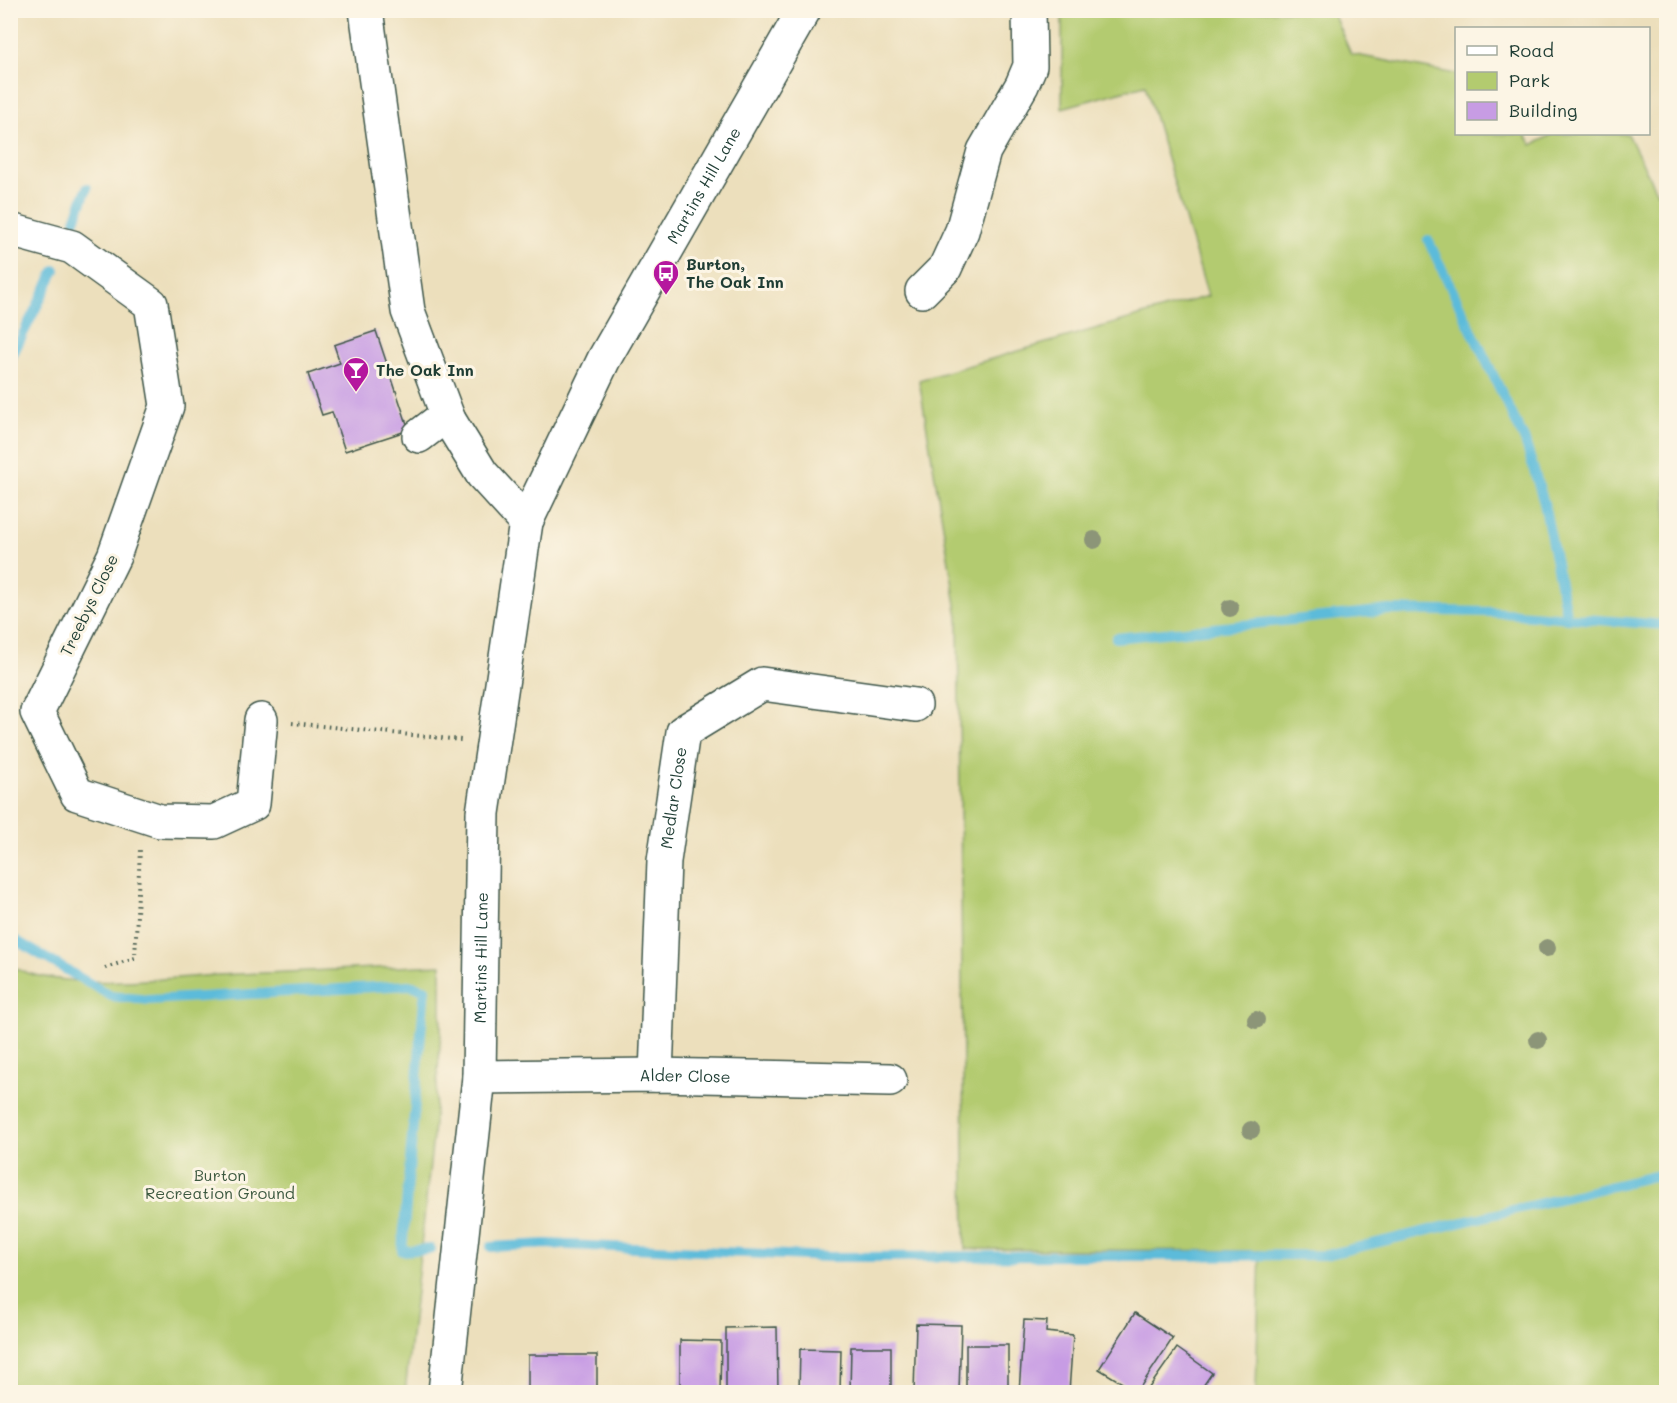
<svg xmlns="http://www.w3.org/2000/svg" width="1677" height="1403" font-family="Mali,sans-serif">
<style>
.green{fill:#b3cb6f;stroke:#698452;stroke-width:1.5}
.lines{fill:none;stroke-linecap:round;stroke-linejoin:round}
.stream{stroke:#5cbbda;stroke-width:10}
.building{fill:#c79ce4}
.minor-casing{stroke:#3e5548;stroke-width:36}
.path{stroke:#3e5548;stroke-width:4;stroke-dasharray:1.5 4.5;stroke-linecap:butt}
.minor{stroke:#fff;stroke-width:33}
.tree{fill:#8c9578}
.labels{text-anchor:middle;stroke-width:6;stroke-linejoin:round;paint-order:stroke}
.street-label{font-size:16px;fill:#1f3d34;stroke:#fcf5e5}
.poi-label{font-size:16px;font-weight:bold;fill:#1f3d34;stroke:#fcf5e5;text-anchor:start}
.park-label{font-size:16px;fill:#3d5940;stroke:#fcf5e5}
</style>
<rect width="100%" height="100%" fill="#fcf5e5"/>
<filter id="ink" filterUnits="userSpaceOnUse"><feTurbulence type="fractalNoise" baseFrequency=".0167" numOctaves="2"/><feDisplacementMap in="SourceGraphic" scale="12" xChannelSelector="R" yChannelSelector="G"/><feConvolveMatrix kernelMatrix="1 2 1 2 8 2 1 2 1" color-interpolation-filters="sRGB"/></filter>
<filter id="wash" filterUnits="userSpaceOnUse"><feTurbulence type="fractalNoise" baseFrequency=".008" numOctaves="4" result="noise"/><feDisplacementMap in="SourceGraphic" scale="24" xChannelSelector="R" yChannelSelector="G"/><feGaussianBlur stdDeviation="1.35" result="paint"/><feColorMatrix in="noise" values="0 0 0 0 0 0 0 0 0 0 0 0 0 0 0 0 0 1.4 0 .05"/><feComposite in="paint" operator="in"/></filter>
<g filter="url(#wash)">
<rect width="100%" height="100%" fill="#ecdfbc"/>
<!-- green -->
<path class="green" d="M1062,11H1332L1351,54L1456,74V134H1525L1532,145L1553,134H1628L1657,193L1666,189V1392H1256L1260,1251L965,1249L958,617L919,380L1208,296L1145,85L1062,108Z
M441,965V1032L433,1136L405,1392H11V966C58,992 163,978 218,975C292,972 366,968 441,965Z"/>
<g class="lines">
<!-- stream -->
<path class="stream" d="M75,220L87,188
M1428,240L1525,441L1544,503L1567,618
M10,360L55,270
M1116,638L1389,610L1491,612L1666,625
M10,937L111,996L149,1000L409,985L425,989L402,1251L431,1249
M491,1247L547,1244L829,1257L1326,1255L1666,1173"/>
</g>
<g id="blocks">
<!-- building -->
<path class="building" d="M376,331L409,430L345,451L332,412L322,415L308,374L340,363L334,345Z
M1135,1313L1173,1338L1137,1392L1099,1369Z
M1024,1320L1047,1321L1046,1332L1073,1335L1069,1392H1019Z
M916,1324L961,1325L959,1392H914Z
M777,1327L778,1392H726V1328Z
M680,1340L721,1341L720,1392H680Z
M966,1345H1008V1392H966Z
M851,1347H891V1392H850Z
M1177,1348L1212,1373L1199,1392H1146Z
M800,1349L841,1350L840,1392H799Z
M528,1355H597V1392H528Z"/>
</g>
</g>
<g filter="url(#ink)">
<use href="#blocks" fill-opacity="0" stroke="#3e5548" stroke-width="1.5"/>
<g class="lines">
<!-- minor casing -->
<g class="minor-casing">
<g id="minor">
<path d="M366,10L408,311L449,420L482,474L526,522"/>
<path d="M10,230L72,247L151,304L167,406L114,556L37,712L77,794L160,821L214,822L253,804L261,720"/>
<path d="M922,291L945,268L962,231L984,151L1022,85L1030,66L1029,10"/>
<path d="M419,436L436,423L449,420"/>
<path id="s1" d="M656,1075L664,861L683,732L762,684L915,705"/>
<path id="s2" d="M479,1077L656,1075L890,1080"/>
<path id="s3" d="M445,1392L479,1077L483,813L526,522L604,359L804,10"/>
</g>
</g>
<!-- path -->
<path class="path" d="M292,723L461,740
M105,968L135,958L140,849"/>
<!-- minor -->
<use href="#minor" class="minor"/>
</g>
<!-- trees -->
<g class="tree">
<circle cx="1094" cy="540" r="9"/>
<circle cx="1230" cy="608" r="9"/>
<circle cx="1547" cy="948" r="9"/>
<circle cx="1256" cy="1020" r="9"/>
<circle cx="1538" cy="1040" r="9"/>
<circle cx="1251" cy="1130" r="9"/>
</g>
</g>
<!-- icons -->
<defs>
<g id="bus-pin" transform="scale(1.35)"><path d="M0 17L-7.5 6A9.5 9.5 0 1 1 7.5 6Z" fill="#b5179e" stroke="#fcf5e5"/><path d="M-5-6H5V4H4V6H2V4H-2V6H-4V4H-5ZM-3.5-4V0h7V-4ZM-3.5 1.2v1.5H-2V1.2ZM2 1.2v1.5H3.5V1.2Z" fill="#fff"/></g>
<g id="bar-pin" transform="scale(1.35)"><path d="M0 17L-7.5 6A9.5 9.5 0 1 1 7.5 6Z" fill="#b5179e" stroke="#fcf5e5"/><path d="M-6-5H6L.8 .8V4.5H3.5V6h-7V4.5H-.8V.8Z" fill="#fff"/></g>
</defs>
<g fill-rule="evenodd">
<use href="#bus-pin" x="666" y="273"/>
<use href="#bar-pin" x="356" y="370"/>
</g>
<g class="labels">
<!-- street labels -->
<g class="street-label">
<text dy="6" stroke="none"><textPath href="#s3" startOffset="1256">Martins Hill Lane</textPath></text>
<text transform="translate(89 605) rotate(-64)" y="6">Treebys Close</text>
<text dy="6" stroke="none"><textPath href="#s1" startOffset="278">Medlar Close</textPath></text>
<text dy="6" stroke="none"><textPath href="#s3" startOffset="436">Martins Hill Lane</textPath></text>
<text dy="6" stroke="none"><textPath href="#s2" startOffset="206">Alder Close</textPath></text>
</g>
<!-- poi labels -->
<g class="poi-label">
<text x="686" y="270">Burton,<tspan x="686" dy="18">The Oak Inn</tspan></text>
<text x="376" y="376">The Oak Inn</text>
</g>
<!-- park labels -->
<g class="park-label">
<text x="220" y="1181">Burton<tspan x="220" dy="18">Recreation Ground</tspan></text>
</g>
</g>
<!-- margin -->
<rect width="1677" height="1403" fill="none" stroke="#fcf5e5" stroke-width="36"/>
<!-- legend -->
<rect x="1455" y="27" width="195" height="108" fill="#fcf5e5" stroke="#a4ab9e" stroke-width="1.5"/>
<rect x="1467" y="46" width="30" height="9" fill="#ffffff" stroke="#a4ab9e" stroke-width="1.5"/>
<text x="1509" y="57" font-size="18" fill="#1f3d34">Road</text>
<rect x="1467" y="72" width="30" height="18" fill="#b3cb6f" stroke="#a4ab9e" stroke-width="1.5"/>
<text x="1509" y="87" font-size="18" fill="#1f3d34">Park</text>
<rect x="1467" y="102" width="30" height="18" fill="#c79ce4" stroke="#a4ab9e" stroke-width="1.5"/>
<text x="1509" y="117" font-size="18" fill="#1f3d34">Building</text>
</svg>
